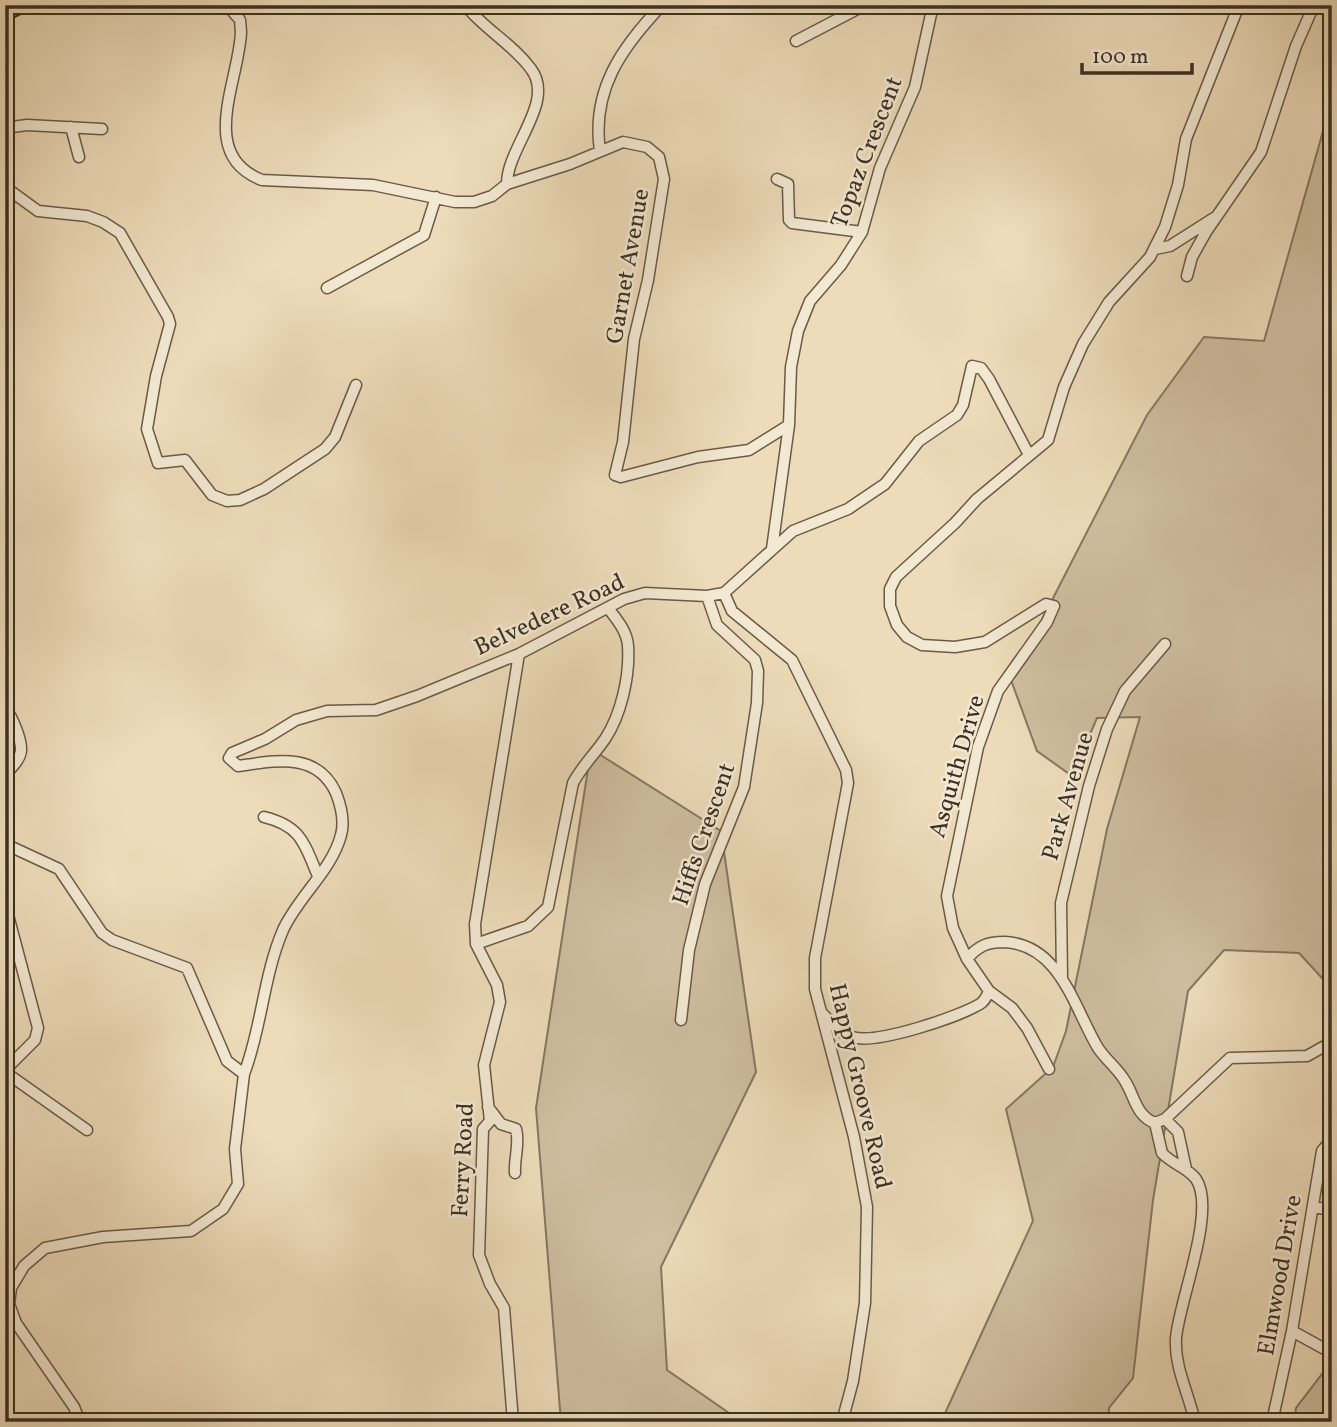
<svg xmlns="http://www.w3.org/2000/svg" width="1337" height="1427" font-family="Vollkorn,serif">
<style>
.green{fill:#cfbea0;stroke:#857762;stroke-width:2}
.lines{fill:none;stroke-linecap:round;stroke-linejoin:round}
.minor-casing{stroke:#685b48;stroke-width:13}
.major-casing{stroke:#3b3023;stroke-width:16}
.minor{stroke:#f3e8d2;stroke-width:10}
.major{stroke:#eddbb9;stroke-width:12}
.labels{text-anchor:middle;stroke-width:5;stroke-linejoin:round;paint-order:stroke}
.street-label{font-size:24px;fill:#3b3023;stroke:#f3e8d2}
</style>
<rect width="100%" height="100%" fill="#eddbb9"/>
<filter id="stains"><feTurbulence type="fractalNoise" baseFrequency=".00286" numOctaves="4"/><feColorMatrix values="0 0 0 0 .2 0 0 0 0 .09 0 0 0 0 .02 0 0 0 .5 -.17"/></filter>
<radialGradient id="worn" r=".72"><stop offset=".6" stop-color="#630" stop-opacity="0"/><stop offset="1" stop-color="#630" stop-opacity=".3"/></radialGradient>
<!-- green -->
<path class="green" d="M1332,99V989L1299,953L1224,950L1188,991L1153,1200L1133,1378L1109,1408L1108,1422H941L1033,1221L1006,1109L1053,1067L1066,1031L1107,829L1140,717L1097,718L1072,776L1037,751L1011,680L1147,415L1204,337L1264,341Z
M591,749L721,831L756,1072L661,1267L667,1370L742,1422H561L536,1108Z
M1332,1361V1422H1294L1296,1408Z"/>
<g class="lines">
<!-- minor casing -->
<g class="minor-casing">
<path id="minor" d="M227,5L240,20L241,32C239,82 197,155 262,180L373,185L455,202H474L492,196L507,184L570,164L623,142L647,147L659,157L664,179L648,280L634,339L623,442L615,475L621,477L698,457L749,450L789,425
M465,5C484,29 513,44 531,69C556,102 507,147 507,184
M796,41L865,5
M71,127L79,157
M5,128L27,125L102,129
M600,151C591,90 622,47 662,5
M777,179L788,184L789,220L792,223L862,232
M5,187L38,211L87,216L103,222L120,233L168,317L170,324L156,376L147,429L158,463L185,460L212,495L227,501L240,500L264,489L325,449L335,437L356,385
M1155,249L1170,246L1214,218
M1187,276L1192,257L1206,232L1261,152L1296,46L1314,5
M327,288L424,235L436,197
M772,549L789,425L791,367L798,331L810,301L841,265L862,232L880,168L915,87L933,5
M724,593L732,611L792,660L846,770L848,783L815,958V989L854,1137L867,1207L865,1303L853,1381L842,1422
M5,708C12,716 22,740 21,751C20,760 11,768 5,775
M264,817C301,826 304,843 318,876
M5,844L59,869L102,933L112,940L187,968L227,1061L244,1074C262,1027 263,977 283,930C298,897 332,870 341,835C345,821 341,806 336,793C317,751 275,761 238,766L229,758L232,753L265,739L296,720L327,711L376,710L417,696L519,654L624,599L645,593L707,596L724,593L793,531L848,509L885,484L919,441L957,415L963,405L972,366L981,368L989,379L1028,453
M5,904L9,919L5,918
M476,944L528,926L548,907L573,783C582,766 594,755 605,739C621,715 630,676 628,646C627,631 617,620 608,608
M967,959C978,946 987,942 1004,942C1060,944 1074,1008 1098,1048C1106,1060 1118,1069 1125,1081C1135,1097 1136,1116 1155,1123L1162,1153C1172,1164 1187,1167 1196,1179C1217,1210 1179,1301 1176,1338C1174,1367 1189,1394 1195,1422
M1062,978L1061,903L1089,786L1107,729L1125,691L1165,644
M823,1014C832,1024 839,1033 852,1037C876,1045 958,1017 980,1004C985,1001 987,996 989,991
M681,1020L689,950L705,884L744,787L757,703L758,671L755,660L717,625L707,596
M1049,1069L1027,1028L1012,1008L989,991L967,959L953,928L947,896L978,747L998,691L1047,622L1054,606L1046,604L985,642L955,647L922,645L907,637L897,625L890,606V589L896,577L955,523L977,499L1048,440L1064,387L1083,344L1109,302L1150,257L1165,227L1178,185L1186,139L1239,5
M5,1070L35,1040L38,1028L9,919
M5,1072L87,1130
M488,1107L501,1124L516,1129C520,1145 514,1157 515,1173
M1165,1119L1178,1132L1186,1169
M1155,1123L1165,1119L1230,1058L1307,1056L1332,1042
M1313,1207L1332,1210
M1292,1331L1332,1353
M80,1422L74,1407L16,1323L9,1304L11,1288L24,1266L45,1248L103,1237L191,1231L223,1209L238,1184L235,1149L244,1074
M513,1422L504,1308L490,1284L479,1255L483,1129L490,1121L484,1065L500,1002L497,985L476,944L475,924L519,654
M1272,1422L1292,1331L1322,1151L1332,1139"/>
</g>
<!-- major casing -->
<g class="major-casing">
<path id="major" d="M5,14L23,5"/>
</g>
<!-- minor -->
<use href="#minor" class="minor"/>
<!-- major -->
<use href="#major" class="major"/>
</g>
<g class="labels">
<!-- street labels -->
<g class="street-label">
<text transform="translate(866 152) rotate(-69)" y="8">Topaz Crescent</text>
<text transform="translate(627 266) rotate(-80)" y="8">Garnet Avenue</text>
<text transform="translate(549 614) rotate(-25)" y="8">Belvedere Road</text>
<text transform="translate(956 766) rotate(-74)" y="8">Asquith Drive</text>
<text transform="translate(1067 796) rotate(-74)" y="8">Park Avenue</text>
<text transform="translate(703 834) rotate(-71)" y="8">Hiffs Crescent</text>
<text transform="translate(861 1086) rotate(77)" y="8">Happy Groove Road</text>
<text transform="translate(462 1160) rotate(-87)" y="8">Ferry Road</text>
<text transform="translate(1279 1275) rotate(-80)" y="8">Elmwood Drive</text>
</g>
</g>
<!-- margin -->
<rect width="1337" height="1427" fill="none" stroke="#eddbb9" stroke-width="28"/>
<rect x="7" y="7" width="1323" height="1413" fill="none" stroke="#3b3023" stroke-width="3.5"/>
<rect x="14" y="14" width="1309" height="1399" fill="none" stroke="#3b3023" stroke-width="2"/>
<!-- scale -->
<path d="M1082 63v10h110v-10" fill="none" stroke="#3b3023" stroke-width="3.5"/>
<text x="1092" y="63" font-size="21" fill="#3b3023" stroke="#f3e8d2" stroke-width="5" paint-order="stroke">100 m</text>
<rect width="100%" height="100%" filter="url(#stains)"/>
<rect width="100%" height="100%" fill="url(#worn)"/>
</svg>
